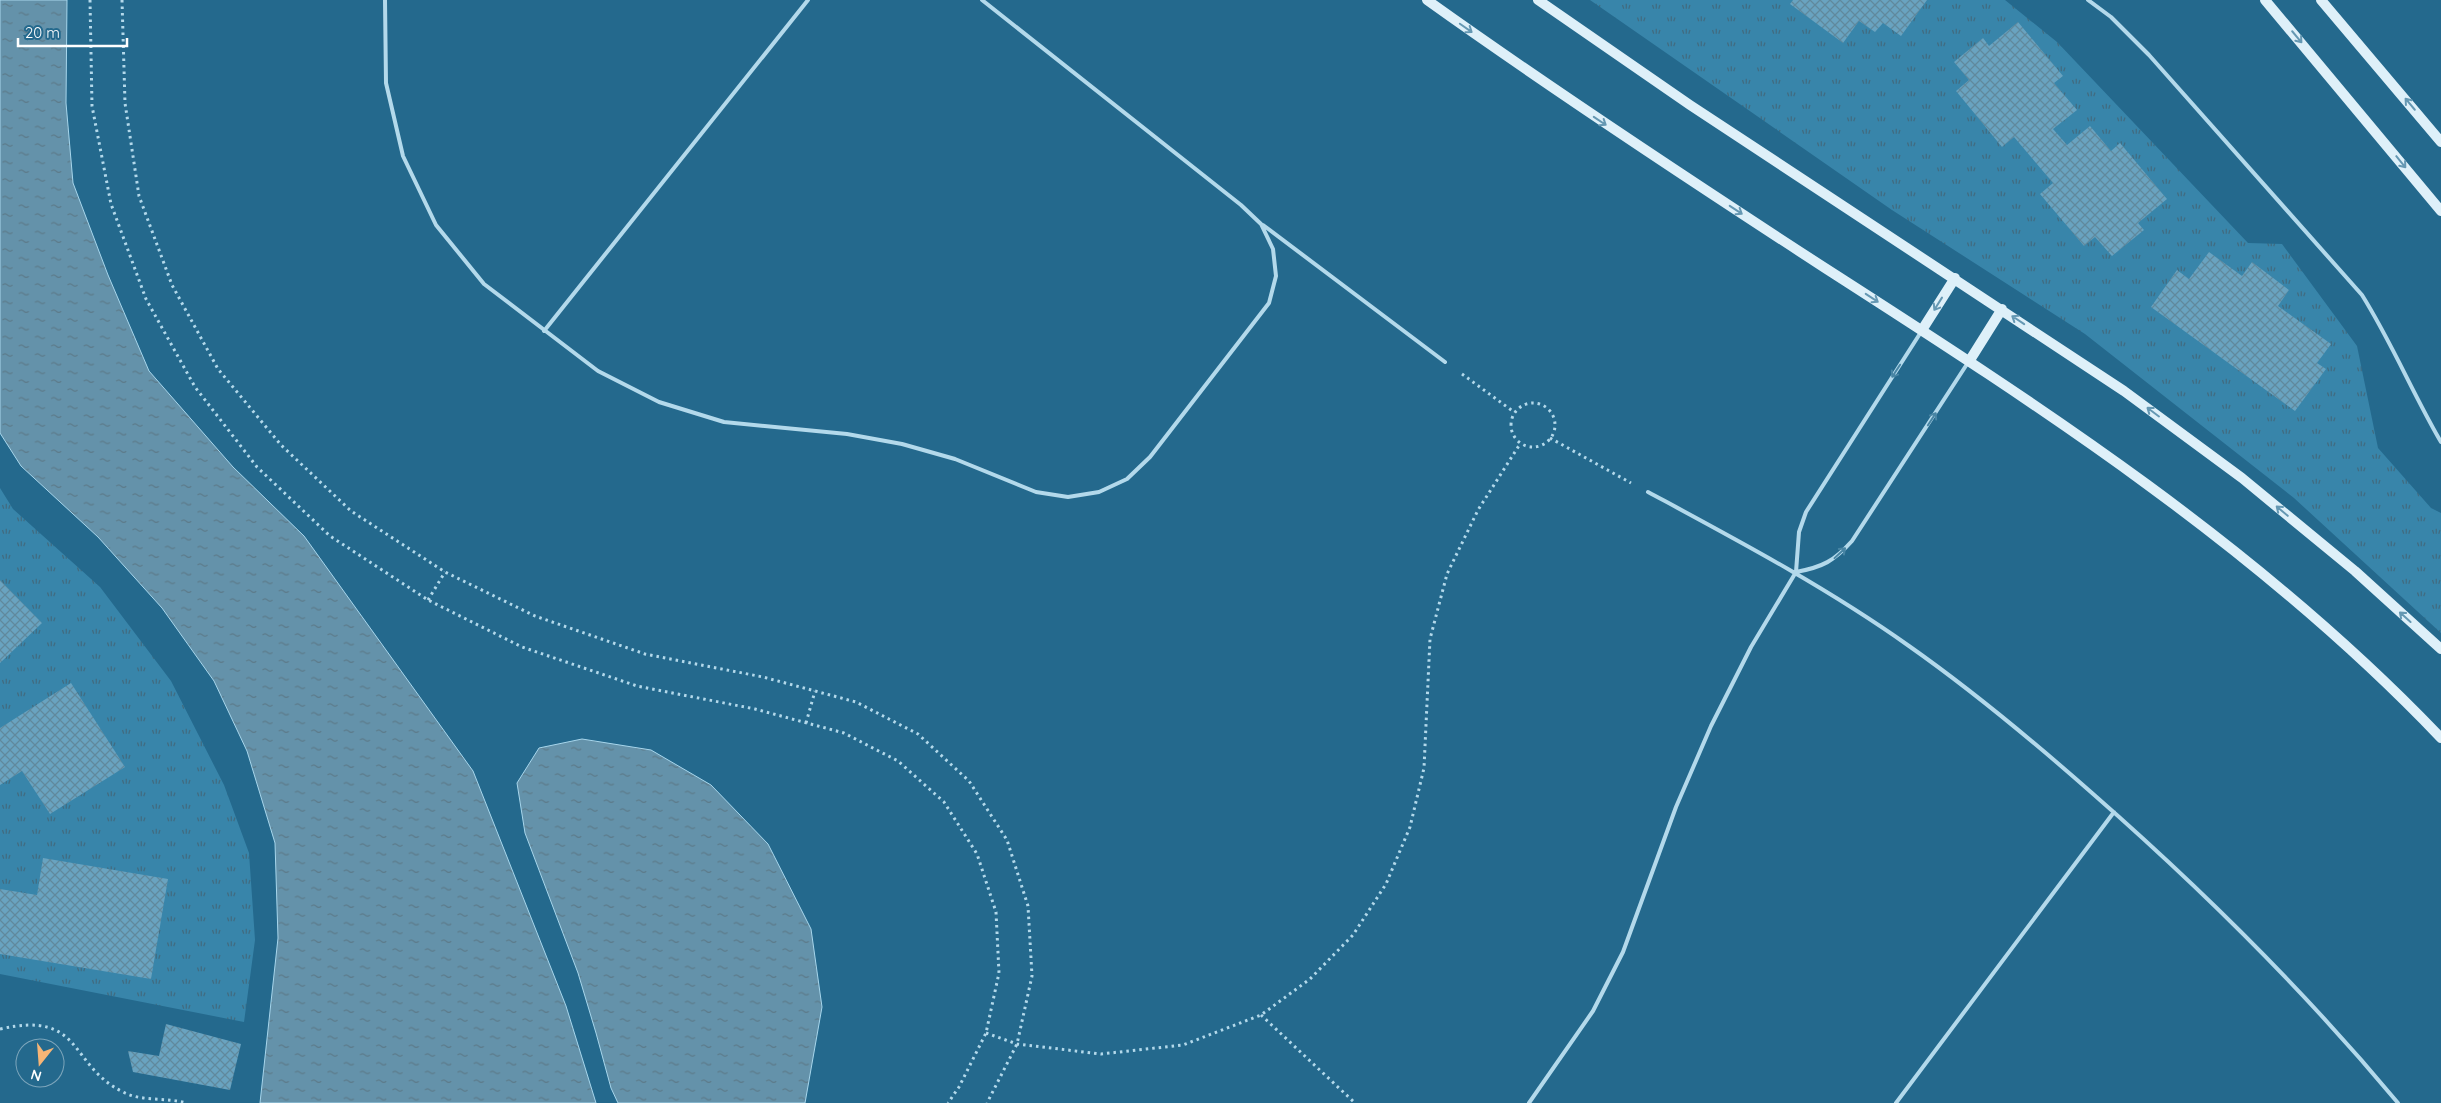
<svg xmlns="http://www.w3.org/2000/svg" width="2441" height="1103" font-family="Quicksand,sans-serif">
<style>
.grass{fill:url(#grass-tufts)}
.water{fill:url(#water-ripples);stroke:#a7d6ec}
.building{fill:url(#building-cross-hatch)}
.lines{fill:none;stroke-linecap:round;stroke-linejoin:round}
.path{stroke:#b3d9eb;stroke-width:3;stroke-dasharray:2.5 4;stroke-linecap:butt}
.lane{stroke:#b3d9eb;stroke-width:4}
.secondary{stroke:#def0f9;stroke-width:10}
.oneway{stroke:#6598b3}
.oneway2{stroke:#4885a4}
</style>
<defs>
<pattern id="grass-tufts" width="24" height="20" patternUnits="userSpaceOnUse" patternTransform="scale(1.25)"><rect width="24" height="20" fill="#3885aa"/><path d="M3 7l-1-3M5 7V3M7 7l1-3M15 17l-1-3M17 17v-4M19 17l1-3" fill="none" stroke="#416b80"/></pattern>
<pattern id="water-ripples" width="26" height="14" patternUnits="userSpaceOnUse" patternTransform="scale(1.25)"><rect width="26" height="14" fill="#6492aa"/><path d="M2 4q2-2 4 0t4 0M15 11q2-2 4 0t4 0" fill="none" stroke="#5c7a89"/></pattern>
<pattern id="building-cross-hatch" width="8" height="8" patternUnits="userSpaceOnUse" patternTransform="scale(1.25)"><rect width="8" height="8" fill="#69a3c0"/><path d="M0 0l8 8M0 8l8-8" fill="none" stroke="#60899d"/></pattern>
</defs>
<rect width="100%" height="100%" fill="#24698d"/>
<!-- grass -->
<path class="grass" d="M1590,0H2005L2057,42L2248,243L2282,244L2357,346L2378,448L2431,508L2441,513V633L2294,498L2085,334L1892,210Z
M0,488L13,509L100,587L171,681L224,785L249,853L255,940L244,1022L0,974Z"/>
<!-- water -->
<path class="water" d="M0,0H67L66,103L73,183L108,275L149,371L233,467L304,536L473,771L566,1006L596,1103H260L278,938L275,843L247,751L214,681L162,608L98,537L21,466L0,433Z
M582,739L651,750L711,785L768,844L811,929L822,1007L805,1103H618L611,1088L596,1033L578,973L525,833L517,783L539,748Z"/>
<!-- building -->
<path class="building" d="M1793,0H1927L1901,36L1883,23L1875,32L1859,21L1843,43L1790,4Z
M2018,22L2063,76L2054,83L2077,110L2053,129L2067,145L2090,126L2111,151L2120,143L2167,199L2138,223L2144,230L2112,256L2095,237L2084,246L2040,194L2053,183L2014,137L2002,147L1956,91L1969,80L1954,62L1983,38L1989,46Z
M2209,252L2242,276L2252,262L2289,290L2278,306L2331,344L2317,363L2326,369L2295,411L2151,307L2177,270L2189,279Z
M0,580L42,623L0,663Z
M71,683L125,767L50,814L22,771L0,785V728Z
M43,858L168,879L151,979L0,954V889L37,895Z
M166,1024L241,1044L230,1090L133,1072L128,1051L159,1056Z"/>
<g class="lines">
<!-- path -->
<path class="path" d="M90,0L92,106L111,204L146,299L195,387L257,467L330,536L428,600L522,647L637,686L755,709L844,733L898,761L944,802L977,854L996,912L999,973L986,1033L959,1087L948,1103
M122,0L125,103L139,196L172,285L218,369L281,445L351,511L445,572L535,616L645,654L763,677L856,702L918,734L969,781L1007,840L1028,906L1032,976L1017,1044L987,1103
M1462,374L1514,412
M1511 425a22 22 0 1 1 44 0a22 22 0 1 1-44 0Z
M1550,438L1631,483
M428,600L445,572
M806,723L815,691
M1261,1015L1355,1103
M0,1029C84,1010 68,1065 123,1092C142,1102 166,1097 186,1103
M986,1033L1017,1044L1101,1054L1183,1045L1261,1015L1310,979L1353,935L1386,884L1410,827L1424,768L1430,639L1447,574L1478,510L1520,444"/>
<!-- lane -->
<path class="lane" d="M385,0L386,83L403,156L436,225L484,284L598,371L659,402L724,422L847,434L902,444L955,459L1036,492L1068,497L1099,492L1127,479L1150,457L1269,303L1276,276L1273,249L1261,224L1241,205L982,0
M2088,0L2111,17L2149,55L2362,295C2392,343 2413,394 2441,442
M1263,225L1445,362
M544,331L808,0
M1648,492C1737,540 1826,587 1909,646C1973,691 2033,741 2092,793C2204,891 2303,989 2398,1103
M1796,572C1823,567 1834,561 1852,541L1969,361
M1529,1103L1593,1011L1623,952L1676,807L1711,726L1751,647L1796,572L1799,532L1806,512L1921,332
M1896,1103L2114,812"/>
<!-- secondary -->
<path class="secondary" d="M1427,0C1557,93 1691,181 1825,268C2043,408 2261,549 2441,738
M1538,0L1690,105L2124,391L2242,478L2355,571L2441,649
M2265,0L2441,211
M2321,0L2441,142
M1922,330L1955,278
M1970,360L2002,309"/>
</g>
<!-- one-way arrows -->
<defs><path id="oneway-shaft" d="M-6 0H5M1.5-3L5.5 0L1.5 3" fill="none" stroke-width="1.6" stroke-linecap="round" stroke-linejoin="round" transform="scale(1.25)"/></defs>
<g class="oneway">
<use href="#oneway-shaft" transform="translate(1466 28) rotate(35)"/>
<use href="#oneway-shaft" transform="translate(2297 37) rotate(50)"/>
<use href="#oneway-shaft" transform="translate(2410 104) rotate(-130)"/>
<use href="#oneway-shaft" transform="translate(1600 121) rotate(34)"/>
<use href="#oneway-shaft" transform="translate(2401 162) rotate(51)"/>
<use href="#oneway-shaft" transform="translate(1736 210) rotate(33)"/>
<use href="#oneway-shaft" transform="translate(1872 298) rotate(33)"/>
<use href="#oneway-shaft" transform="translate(1938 304) rotate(122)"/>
<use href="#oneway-shaft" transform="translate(2018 320) rotate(-146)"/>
<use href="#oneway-shaft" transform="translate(2153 412) rotate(-143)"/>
<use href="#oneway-shaft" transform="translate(2282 511) rotate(-140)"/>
<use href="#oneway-shaft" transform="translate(2405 617) rotate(-138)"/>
</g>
<g class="oneway2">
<use href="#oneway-shaft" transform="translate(1896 371) rotate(123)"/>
<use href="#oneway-shaft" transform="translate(1932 419) rotate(-57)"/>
<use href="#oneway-shaft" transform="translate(1840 553) rotate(-43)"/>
</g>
<!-- north arrow -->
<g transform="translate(40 1063) rotate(197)"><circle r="24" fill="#24698d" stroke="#7ca5bb"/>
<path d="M0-4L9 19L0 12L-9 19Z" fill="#f6b576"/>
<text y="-8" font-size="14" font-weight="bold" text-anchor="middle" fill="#ffffff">N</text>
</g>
<!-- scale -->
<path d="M18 38v8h109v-8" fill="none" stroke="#ffffff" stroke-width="2.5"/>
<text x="25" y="38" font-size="15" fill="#ffffff" stroke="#24698d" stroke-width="4" paint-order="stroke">20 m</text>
</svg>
